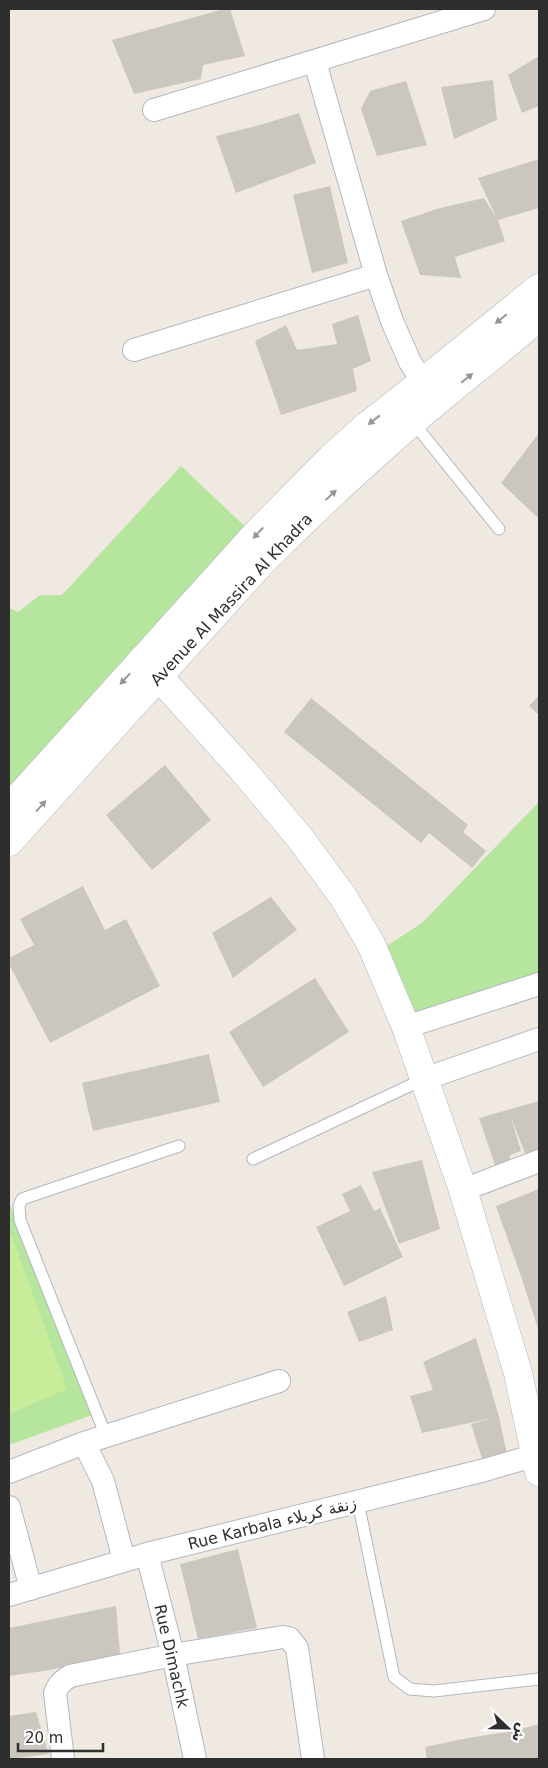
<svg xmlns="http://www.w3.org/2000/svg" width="548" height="1768" font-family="'DejaVu Sans',Cairo,sans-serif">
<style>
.green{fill:#b6e59e}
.pitch{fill:#c9ec9a}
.building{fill:#cbc7bf}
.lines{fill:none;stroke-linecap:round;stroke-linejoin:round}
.service-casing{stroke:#b4b7c1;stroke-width:13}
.minor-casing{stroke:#b4b7c1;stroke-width:24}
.tertiary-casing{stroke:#b4b7c1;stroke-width:29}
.secondary-casing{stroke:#b4b7c1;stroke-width:29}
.service{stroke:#fff;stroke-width:11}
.minor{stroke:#fff;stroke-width:22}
.tertiary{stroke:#fff;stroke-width:28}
.secondary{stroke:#fff;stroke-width:28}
.oneway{fill:#969696}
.labels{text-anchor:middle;stroke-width:5;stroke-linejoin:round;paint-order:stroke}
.street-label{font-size:16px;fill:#2e2e2e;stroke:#fff}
</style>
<rect width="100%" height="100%" fill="#efe9e1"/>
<!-- green -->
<path class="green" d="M181,466L253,534L9,804V608L18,612L40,595H62Z
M539,802V991L394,1037L365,960L422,923Z
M9,1202L92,1415L9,1445Z"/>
<!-- pitch -->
<path class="pitch" d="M9,1228L67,1389L9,1414Z"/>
<!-- building -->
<path class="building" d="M224,9H230L245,56L203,65L201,79L134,94L112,40Z
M539,56V106L522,113L508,75Z
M493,80L497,120L454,139L441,87Z
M406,81L427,145L377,156L361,109L370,91Z
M299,113L316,163L236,193L216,136L260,125Z
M539,159V208L498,220L505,241L455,257L461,278L420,275L401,221L440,208L484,198L497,219L478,178Z
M330,186L348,263L312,273L293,195Z
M358,315L371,361L353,369L357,391L281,415L255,341L286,325L297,350L337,344L332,324Z
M539,433V515L537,517L501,483Z
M539,695V715L529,706Z
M311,698L468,825L463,832L486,851L472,868L429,833L421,843L284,732Z
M165,765L211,820L152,870L106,815Z
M83,886L105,930L126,919L160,986L50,1043L9,964V958L34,945L20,919Z
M271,897L297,930L233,978L212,933Z
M315,978L349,1032L263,1087L229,1032Z
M209,1054L220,1102L93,1131L82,1083Z
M539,1101V1151L526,1156L511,1117L521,1151L510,1155V1162L496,1168L479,1118Z
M422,1160L440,1229L399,1244L372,1172Z
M361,1185L374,1211L380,1208L403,1257L344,1286L316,1227L350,1211L342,1194Z
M539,1189V1332L521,1276L496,1206Z
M386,1296L393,1330L359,1342L347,1312Z
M476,1338L499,1417L508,1459L485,1468L471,1424L493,1418L422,1433L410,1396L433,1390L423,1362Z
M238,1549L257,1628L198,1639L180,1564Z
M116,1606L120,1654L50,1670L9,1676V1628Z
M36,1712L49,1754L9,1759V1716Z
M539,1724V1759H427L425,1747L468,1738L513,1731Z"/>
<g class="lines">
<!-- service casing -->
<g class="service-casing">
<path id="service" d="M412,421L499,529
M253,1159L424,1079
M106,1436L20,1220L19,1206L22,1199L179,1146
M358,1502L394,1677L410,1689L434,1691L539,1679"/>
</g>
<!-- minor casing -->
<g class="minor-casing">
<path id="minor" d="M315,62L376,275L392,321L410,362L432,396
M154,110L484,9
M134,350L376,275
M406,1027L539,984
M424,1079L539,1039
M463,1190L539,1161
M84,1443L279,1381
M9,1472L84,1443L103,1481L124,1560
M9,1507L31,1589
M147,1554L173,1655L195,1759
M9,1595L147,1554L485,1470L536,1455
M63,1759L55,1693C58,1685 62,1681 70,1676L173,1655L283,1637L289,1638L297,1648L313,1759"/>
</g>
<!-- tertiary casing -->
<g class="tertiary-casing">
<path id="tertiary" d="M143,659L242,769L300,838L344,898L371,944L406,1027L463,1190L518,1373L539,1472"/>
</g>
<!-- secondary casing -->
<g class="secondary-casing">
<path id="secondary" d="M9,808L255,535L331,458L368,425L423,382L539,288
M9,842L261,563C310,514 359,468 411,423C453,387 497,353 539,317"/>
</g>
<!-- service -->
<use href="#service" class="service"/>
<!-- minor -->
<use href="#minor" class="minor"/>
<!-- tertiary -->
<use href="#tertiary" class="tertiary"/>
<!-- secondary -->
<use href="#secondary" class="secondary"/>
</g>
<!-- one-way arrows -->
<defs><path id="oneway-solid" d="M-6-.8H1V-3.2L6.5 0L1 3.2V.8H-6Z" transform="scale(1.25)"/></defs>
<g class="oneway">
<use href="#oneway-solid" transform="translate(501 319) rotate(141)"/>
<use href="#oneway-solid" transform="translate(467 378) rotate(-39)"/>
<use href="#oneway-solid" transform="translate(374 420) rotate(142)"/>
<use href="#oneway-solid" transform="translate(331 495) rotate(-43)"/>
<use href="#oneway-solid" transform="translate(258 533) rotate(133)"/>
<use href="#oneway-solid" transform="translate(125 679) rotate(132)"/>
<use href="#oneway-solid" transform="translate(41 806) rotate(-48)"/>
</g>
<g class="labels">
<!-- street labels -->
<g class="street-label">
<text transform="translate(231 599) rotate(-47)" y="6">Avenue Al Massira Al Khadra</text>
<text transform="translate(272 1523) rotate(-14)" y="6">Rue Karbala زنقة كربلاء</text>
<text transform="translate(172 1656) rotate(77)" y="6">Rue Dimachk</text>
</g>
</g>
<!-- border -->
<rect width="548" height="1768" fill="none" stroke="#2e2e2e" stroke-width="20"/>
<!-- north arrow -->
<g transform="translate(508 1728) rotate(112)" stroke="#ffffff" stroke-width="4" paint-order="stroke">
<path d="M0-4L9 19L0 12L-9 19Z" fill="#2e2e2e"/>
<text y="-8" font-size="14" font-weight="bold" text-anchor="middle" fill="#2e2e2e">ش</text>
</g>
<!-- scale -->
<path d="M18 1743v8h85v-8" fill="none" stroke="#2e2e2e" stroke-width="2.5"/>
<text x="25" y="1743" font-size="15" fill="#2e2e2e" stroke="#ffffff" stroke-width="4" paint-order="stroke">20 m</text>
</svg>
